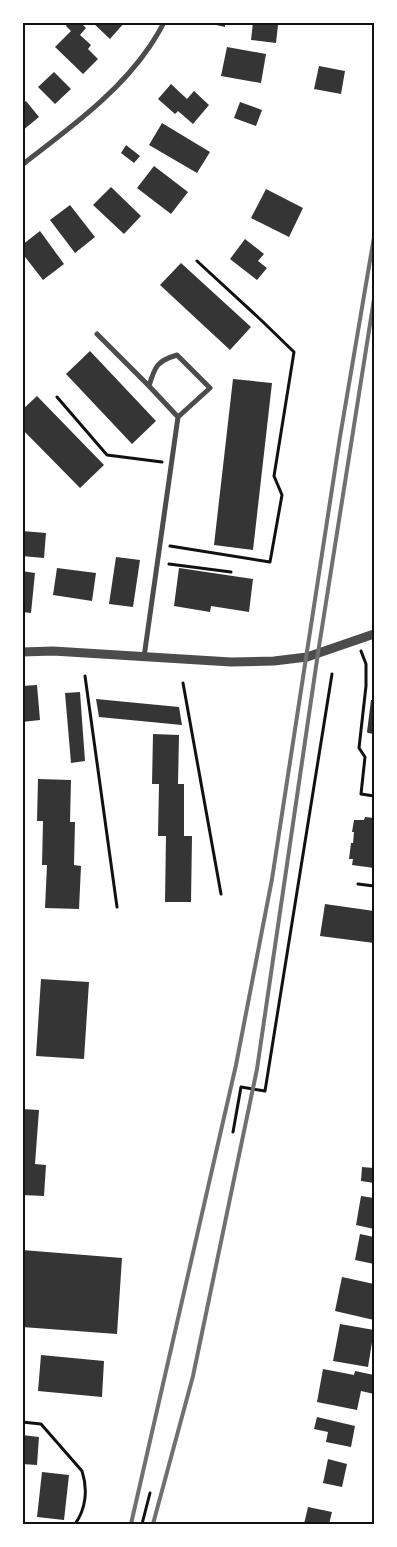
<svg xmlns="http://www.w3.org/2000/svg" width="397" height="1547" font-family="'Zilla Slab',serif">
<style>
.building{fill:#353535}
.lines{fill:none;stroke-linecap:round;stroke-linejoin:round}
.path{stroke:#111;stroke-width:3}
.minor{stroke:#4c4c4c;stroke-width:5}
.tertiary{stroke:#4c4c4c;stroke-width:9}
.rail{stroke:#707070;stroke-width:4}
.neatline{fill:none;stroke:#111;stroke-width:2}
</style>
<rect width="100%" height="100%" fill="#fff"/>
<!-- building -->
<path class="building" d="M69,22H80L86,28L80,35L91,45L88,49L98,59L83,74L55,47L71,31L66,26Z
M92,22H125L110,39Z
M203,22H225V27Z
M253,22L278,25L276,43L251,40Z
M227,47L266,54L261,83L221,76Z
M319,66L345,71L341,94L314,89Z
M54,72L71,89L55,104L38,87Z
M171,84L187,99L194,91L209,105L193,124L178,111L175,114L158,99Z
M26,101L39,117L22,131V104Z
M240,102L262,110L256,126L234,118Z
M162,123L210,152L197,173L149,145Z
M126,145L140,156L134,163L121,153Z
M154,166L188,192L171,214L137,188Z
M111,187L141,216L124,234L93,205Z
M266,189L303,208L289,237L251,218Z
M70,205L95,237L75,253L50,220Z
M40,231L64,264L43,280L22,253V245Z
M245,239L264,254L258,261L267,268L257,280L230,259Z
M181,263L251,327L230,350L160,285Z
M90,351L156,421L132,444L66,374Z
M233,379L272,383L253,550L214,545Z
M37,396L104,465L80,488L22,429V410Z
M22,531L46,533L44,558L22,556Z
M116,557L140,560L133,607L109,604Z
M57,568L96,573L92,601L53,595Z
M179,568L253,579L249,612L211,606L210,612L174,606Z
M22,571L35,573L31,613L22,612Z
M37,685L40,720L22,722V686Z
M80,692L85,761L71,763L65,693Z
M96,699L179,707L182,725L99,717Z
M371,700H374V734L368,733L367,732Z
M153,734L179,735L178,784H184V836H192L191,902H165L166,836H158L159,784H152Z
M38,779L71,780L70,822H75L74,865L81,866L79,909L45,908L47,865H42L43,821H37Z
M365,817L374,818V868L352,865L353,859H349L351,843H353L354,832H352L354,820H364Z
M325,904L374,911V943L320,936Z
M41,979L89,982L84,1059L36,1056Z
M22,1109L39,1110L35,1164L46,1165L44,1196L22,1195Z
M362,1167L374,1168V1183L361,1181Z
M361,1196L374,1198V1229L356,1225Z
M360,1234L374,1237V1264L355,1260Z
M22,1250L122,1258L117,1334L22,1327Z
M342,1277L374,1284V1320L335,1311Z
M340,1324L374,1330L368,1367L333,1361Z
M41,1355L104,1361L102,1397L38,1391Z
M323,1369L354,1375L355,1371L374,1375V1394L361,1391L357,1410L317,1402Z
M317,1417L355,1426L351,1447L326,1442L328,1432L314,1429Z
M22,1435L39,1437L37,1465L22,1464Z
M328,1459L347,1464L342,1487L323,1483Z
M42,1472L69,1475L64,1520L37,1517Z
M308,1507L332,1512L329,1524H304Z"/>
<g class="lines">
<!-- path -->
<path class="path" d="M57,397L107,455L162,462
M170,546L270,562L282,495L274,476L294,352L261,320L197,261
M169,564L231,572
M361,651L366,664V686L359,748L365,757L361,794L374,796
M85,676L117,907
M183,683L221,894
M358,884L374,886
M233,1132L241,1087L265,1091L332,674
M22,1422L41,1424L82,1471C88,1489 86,1509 75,1524
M22,1523L24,1524
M142,1524L150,1493"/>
<!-- minor -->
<path class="minor" d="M22,165C68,129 117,95 150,46C155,38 160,31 164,22
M97,334L149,386
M144,657L178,417L210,388L177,355C157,361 155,366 149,386L178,417"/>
<!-- tertiary -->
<path class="tertiary" d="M22,652L53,651L231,662L274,661L307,657L374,634"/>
<!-- rail -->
<path class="rail" d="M131,1524L236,1065L272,879L340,437L374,237
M153,1524L193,1376L257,1069L318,653L374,299"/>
</g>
<!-- border -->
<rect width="397" height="1547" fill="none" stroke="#ffffff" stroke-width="48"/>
<rect x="24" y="24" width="349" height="1499" class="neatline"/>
</svg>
